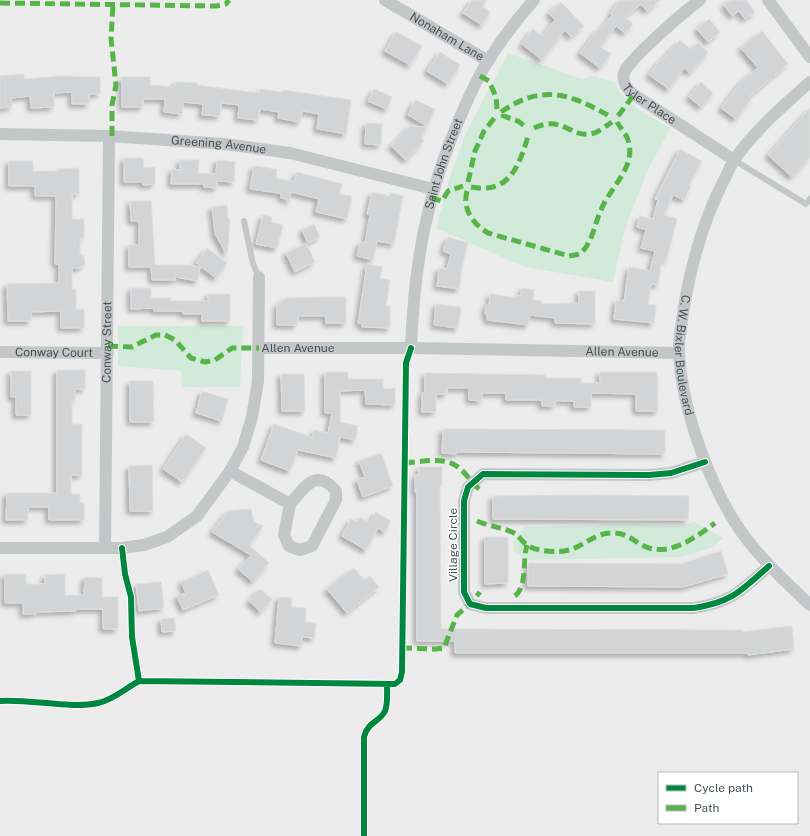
<svg xmlns="http://www.w3.org/2000/svg" width="810" height="836" font-family="'Public Sans',sans-serif">
<style>
.green{fill:#d2ead9}
.building{fill:#d3d4d5;stroke:#dededf;filter:url(#shadow)}
.lines{fill:none;stroke-linecap:round;stroke-linejoin:round}
.lane{stroke:#c3c7c8;stroke-width:6}
.street{stroke:#c3c7c8;stroke-width:12}
.quiet{stroke:#57b448;stroke-width:5;stroke-dasharray:10 5;stroke-linecap:butt}
.cycleway-casing{stroke:#fff;stroke-width:8}
.cycleway{stroke:#00873e;stroke-width:6}
.labels{text-anchor:middle;stroke-width:3;stroke-linejoin:round;paint-order:stroke}
.street-label{font-size:12px;fill:#455056;stroke:#fff}
</style>
<defs>
<filter id="shadow"><feDropShadow dx="-3.5" dy="3.5" stdDeviation="2" flood-color="#0004"/></filter>
</defs>
<rect width="100%" height="100%" fill="#edecec"/>
<!-- green -->
<path class="green" d="M508,53L582,79L591,76L615,82C619,101 654,118 670,128L646,174L625,229L613,282L525,267L436,228L450,176L467,131Z
M118,326H243L240,387H182L181,371L118,366Z
M695,522L723,538L713,547L682,557L528,560L515,553L513,541L524,527L635,524L679,526Z"/>
<!-- building -->
<path class="building" d="M472,0H487L482,7L490,12L482,25L463,13Z
M620,0H660L647,11L641,4L625,17L633,24L625,33L616,26L600,47L611,54L600,68L580,53L598,29L600,30L612,15L611,13Z
M730,0H746L755,12L745,19L739,11L732,16L724,5Z
M561,2L584,26L571,37L565,30L542,60L522,44L533,29L542,36L555,20L549,13Z
M709,19L720,32L708,42L697,29Z
M762,31L788,64L749,97L751,99L736,119L721,108L742,81L758,68L741,48Z
M396,32L422,46L410,65L385,51Z
M680,40L691,50L698,43L708,52L690,73L684,68L669,89L649,75L660,60L661,61Z
M440,52L460,65L448,84L427,71Z
M24,74V79L64,76L100,77V94H89V104H72V92L54,93V107L31,108L30,96L11,98L12,107L0,108V76Z
M122,77H150V85L175,87L176,82L197,83V85L259,93L260,89L282,92L283,90L351,100L346,134L317,129L319,114L302,111L300,122L278,118L279,112L260,109L258,120L238,118L239,105L221,103L220,116L202,115L203,104L183,102L182,114L164,112L165,99H143V107H122Z
M701,82L713,93L701,107L689,97Z
M374,89L392,97L387,109L368,101Z
M415,100L435,109L427,126L408,115Z
M810,108V157L792,177L768,155Z
M366,123L382,124L381,145L365,144Z
M410,126L427,127L421,138L424,141L406,160L391,146Z
M680,149L702,161L689,185L691,186L684,200L673,195L664,215L677,219L666,261L662,260L658,285L651,284L648,304L656,305L654,323L614,319L616,300L624,301L629,267L650,271L655,251L641,248L646,230L637,227L640,216L653,219L658,200L655,199Z
M124,158H143L144,168L155,167V184L143,185V182H124Z
M180,160H199L198,173L216,174L217,160L235,162L234,182L217,181V188L204,187V184H171L172,169L180,170Z
M9,161H33V171H59V169L79,168V194H72V219H84V238H80V253L84,256L85,264L80,268H72V289H76V309H84V328H61V311L31,312V321H8L7,284L59,283V264H55L56,196H35V186H9Z
M254,166L277,169L276,178L294,182L297,172L342,184L339,194L352,196L347,219L316,212L319,199L291,192L289,203L287,199L281,198V194L279,193L250,189Z
M372,192L390,196V193L403,196L394,244L377,241L373,260L357,256L360,242L365,243L370,215L367,214Z
M130,201H151L155,265H184L200,267L198,281L175,277L176,280H152L151,267H129V245H139V221H131Z
M227,205L228,217L230,221L227,255L215,234L212,207Z
M263,215L272,217L271,222L283,225L277,248L256,244Z
M314,224L320,237L308,243L302,230Z
M448,237L468,243L462,266L459,289L437,286L439,268L447,269L451,254L443,251Z
M306,243L315,262L295,272L286,253Z
M207,248L227,263L216,278L196,263Z
M367,264L382,267L380,278L390,280L386,306H390V328L362,327V323H358Z
M131,288H151V298H171V301H208V294H230V321H202V314H183V311H154V308L131,309Z
M522,288L534,290L533,300L541,301V304L579,303V291H595V324L555,323V318L530,315L528,325L487,320V314H485L486,305H489L490,294L517,298V295L521,296Z
M326,297H346V323H326V316H298L297,325H277V305L286,298Z
M436,304L461,307L458,328L434,325Z
M57,370H85V389H75V401H72V424H82V475H71V494H80V503H84V520H49V507H28V520H6L7,493H57Z
M11,371H31V415H16V397H11Z
M325,372H348V379H383V389L395,388V405L366,404L365,390L340,391V422L358,426L355,440L340,437L336,458L298,450L290,471L261,460L274,424L313,438L314,430L328,433L332,413H325Z
M600,372H657L658,411H636V394L591,393V407H574V401H555V406H542V400H506V393H482V401L469,400V388H447V394H436V412H422V393H425V373L545,375V378H581V383H600Z
M281,374H304L305,411H282Z
M130,381H153L154,422H130Z
M202,391L228,399L222,421L196,413Z
M443,429L665,430V454L456,452V454L442,453Z
M186,434L206,448L182,482L163,469Z
M381,453L393,486L363,497L357,480L365,477L359,461Z
M152,465L153,511H130L129,466Z
M419,467H442V485H440L441,629L742,630V632L792,626L794,649L748,655V653H455V641H417V492H415V475H419Z
M593,495L689,496L688,520L493,519V496Z
M251,509L254,522L263,526L249,545L269,563L253,582L238,569L251,555L212,532L228,511Z
M376,512L391,521L385,532L378,528L366,550L342,536L351,519L357,522L360,517L370,523Z
M485,537H508V583L485,584Z
M721,551L728,574L683,587L528,586V563L681,564Z
M354,568L364,580L370,576L379,587L347,613L327,589Z
M208,570L219,595L183,610L177,596L186,593L181,582Z
M5,574H26V584H45V575L65,574V595H84L85,577L102,578V597H118V629H103V609H76V611L36,612V614H23V603H5Z
M161,582L164,608L139,611L136,584Z
M260,589L272,599L261,612L249,601Z
M279,597L292,598L291,607L306,608L305,622L316,623L314,638L302,637V646L275,643Z
M174,618L176,631L162,632L161,619Z"/>
<g class="lines">
<!-- lane -->
<path class="lane" d="M734,160L806,204L810,199
M244,221L253,264L259,277"/>
<!-- street -->
<g class="street">
<path id="s1" d="M385,0L488,61"/>
<path id="s2" d="M700,0C686,10 629,59 624,73C622,82 626,88 633,94L734,160"/>
<path d="M768,0L810,57"/>
<path id="s3" d="M810,82C784,105 754,131 734,160C730,166 727,175 723,182C701,225 689,272 682,320C681,331 678,343 679,354C682,410 711,491 745,537C764,562 787,583 810,605"/>
<path id="s4" d="M0,134L109,136L225,144L290,153L433,189"/>
<path id="s5" d="M259,348H411L679,353"/>
<path id="s6" d="M411,348C414,264 427,192 461,115C469,97 477,78 488,61C502,39 517,19 534,0"/>
<path id="s7" d="M0,352L108,353"/>
<path d="M705,462L671,473L649,475L483,474L468,487L464,501V592L470,604L486,608H694C732,602 741,591 769,566"/>
<path d="M230,471L290,504L284,535L289,546L300,550L312,546L336,500V491C316,467 305,487 290,504"/>
<path d="M0,548H122L144,545L167,537L197,516L230,471L243,447L252,417L258,381L259,277"/>
<path id="s8" d="M105,548L109,136"/>
</g>
<!-- quiet -->
<path class="quiet" d="M0,3L216,6L226,4L229,0
M480,76L489,81L496,97L497,109
M501,112C543,83 571,94 611,117
M501,115L518,121L526,127
M618,116L630,100L633,94
M534,128C562,115 570,137 590,134C598,133 606,126 612,122
M112,136V105L116,85L111,38L113,5
M468,182L475,151L484,131L496,116
M471,187C511,195 520,163 529,133
M467,191C462,209 473,224 488,233L569,256L580,254C593,242 594,225 601,210C610,187 637,167 628,140C626,133 620,128 617,122
M431,198L442,201L448,191L463,186
M108,346L132,347L156,335H165L175,340L191,358L205,362L215,360L232,348H259
M405,463C421,462 444,456 458,467C466,473 472,483 480,490
M477,521C488,526 500,527 512,532C519,535 521,541 527,545C537,552 558,553 569,550C584,546 595,533 611,533C625,532 632,540 644,546C669,558 696,537 715,523
M515,596C528,585 522,561 527,545
M402,648L436,649L444,648L457,615L470,604L480,592"/>
<!-- cycleway casing -->
<g class="cycleway-casing">
<path id="cycleway" d="M705,462L671,473L649,475L483,474L468,487L464,501V592L470,604L486,608H694C732,602 741,591 769,566
M122,548L125,574L131,597L132,637L139,681L395,684L400,680L402,672L406,363L411,348
M0,701C31,699 71,709 98,703C113,700 126,688 139,681
M364,836V737C369,720 379,723 385,711C388,704 387,693 387,685"/>
</g>
<!-- cycleway -->
<use href="#cycleway" class="cycleway"/>
</g>
<g class="labels">
<!-- street labels -->
<g class="street-label">
<text dy="4" stroke="none"><textPath href="#s1" startOffset="72">Nonaham Lane</textPath></text>
<text dy="4" stroke="none"><textPath href="#s2" startOffset="149">Tyler Place</textPath></text>
<text dy="4" stroke="none"><textPath href="#s4" startOffset="219">Greening Avenue</textPath></text>
<text dy="4" stroke="none"><textPath href="#s6" startOffset="188">Saint John Street</textPath></text>
<text dy="4" stroke="none"><textPath href="#s8" startOffset="206">Conway Street</textPath></text>
<text dy="4" stroke="none"><textPath href="#s5" startOffset="39">Allen Avenue</textPath></text>
<text dy="4" stroke="none"><textPath href="#s5" startOffset="363">Allen Avenue</textPath></text>
<text dy="4" stroke="none"><textPath href="#s7" startOffset="54">Conway Court</textPath></text>
<text dy="4" stroke="none"><textPath href="#s3" startOffset="314">C. W. Bixler Boulevard</textPath></text>
<text transform="translate(453 545) rotate(-90)" y="4">Village Circle</text>
</g>
</g>
<!-- legend -->
<rect x="658" y="772" width="140" height="52" fill="#ffffff" stroke="#b5b9bb"/>
<rect x="666" y="785" width="20" height="6" fill="#00873e" stroke="#b5b9bb"/>
<text x="694" y="792" font-size="12" fill="#455056">Cycle path</text>
<rect x="666" y="805" width="20" height="6" fill="#57b448" stroke="#b5b9bb"/>
<text x="694" y="812" font-size="12" fill="#455056">Path</text>
</svg>
